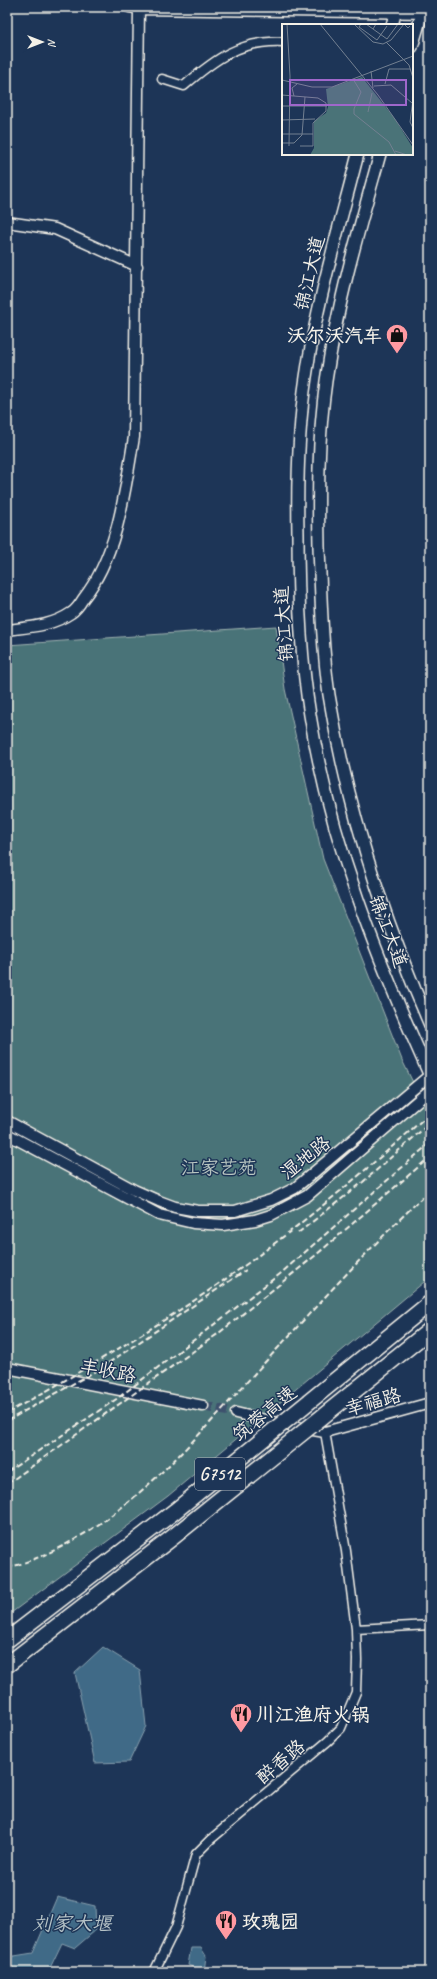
<svg xmlns="http://www.w3.org/2000/svg" width="437" height="1979" font-family="Caveat,'LXGW WenKai TC',sans-serif">
<style>
.green{fill:#4a7378;stroke:#9fb2b0}
.water{fill:#406a87;stroke:#88a0ae}
.lines{fill:none;stroke-linecap:round;stroke-linejoin:round}
.tertiary-tunnel{stroke:#3d516d;stroke-width:10;stroke-dasharray:10 5;stroke-linecap:butt}
.minor-casing{stroke:#f4f1e8;stroke-width:11}
.tertiary-casing{stroke:#f4f1e8;stroke-width:13}
.secondary-casing{stroke:#f4f1e8;stroke-width:14}
.minor{stroke:#1d3557;stroke-width:8}
.tertiary{stroke:#1d3557;stroke-width:10}
.secondary{stroke:#1d3557;stroke-width:11}
.rail{stroke:#f4f1e8;stroke-width:2;stroke-dasharray:6 3;stroke-linecap:butt}
.motorway-bridge-casing{stroke:#f4f1e8;stroke-width:18;stroke-linecap:butt}
.motorway-bridge{stroke:#1d3557;stroke-width:15}
.labels{text-anchor:middle;stroke-width:3;stroke-linejoin:round;paint-order:stroke}
.shield{fill:#1d3557;stroke:#b4b9bc;stroke-width:1}
.shield-label{font-size:18px;font-weight:bold;fill:#f4f1e8}
.street-label{font-size:19px;fill:#f4f1e8;stroke:#1d3557}
.poi-label{font-size:19px;font-weight:bold;fill:#f4f1e8;stroke:#1d3557;text-anchor:start}
.park-label{font-size:19px;fill:#b8c5c1;stroke:#1d3557}
.water-label{font-size:20px;font-style:italic;fill:#b5c2c6;stroke:#1d3557}
.inset-road{fill:none;stroke:#738091;stroke-width:1}
.view{fill:#9f67cb;fill-opacity:0.15;stroke:#9f67cb;stroke-width:2}
.inset-edge{fill:none;stroke:#f4f1e8;stroke-width:2}
</style>
<rect width="100%" height="100%" fill="#1d3557"/>
<filter id="ink" filterUnits="userSpaceOnUse"><feTurbulence type="fractalNoise" baseFrequency=".025" numOctaves="2"/><feDisplacementMap in="SourceGraphic" scale="8" xChannelSelector="R" yChannelSelector="G"/><feConvolveMatrix kernelMatrix="1 2 1 2 8 2 1 2 1" color-interpolation-filters="sRGB"/></filter>
<g filter="url(#ink)">
<!-- green -->
<path class="green" d="M276,626L285,689L323,859L402,1060L430,1117V1277L168,1496L7,1616V645Z"/>
<!-- water -->
<path class="water" d="M103,1647L140,1670L146,1726L129,1762L95,1763L75,1673Z
M57,1897L95,1906L96,1930L75,1948L62,1943L48,1972H7L8,1957L33,1953Z
M191,1948H201L206,1956L204,1972L188,1965Z"/>
<g class="lines">
<!-- tertiary-tunnel -->
<path class="tertiary-tunnel" d="M203,1406L236,1413"/>
<!-- minor casing -->
<g class="minor-casing">
<path id="minor" d="M162,79L184,86C215,59 240,40 283,42
M356,1629L430,1625
M154,1972L176,1927L196,1854L210,1840L328,1741L341,1728L356,1692L357,1660L356,1629L346,1551L325,1432"/>
</g>
<!-- tertiary casing -->
<g class="tertiary-casing">
<path id="tertiary" d="M129,7L139,9L430,13
M7,222L55,229L137,266
M7,630C30,627 52,626 71,613C76,610 80,604 83,599C118,555 125,491 134,437L139,7
M7,1121L134,1190L159,1201L175,1207L198,1211H235L271,1200L295,1188L430,1075
M7,1134L159,1215L193,1223L223,1225L255,1220L271,1215L307,1196L430,1090
M7,1368L203,1406
M236,1413L290,1426L325,1432L430,1403"/>
</g>
<!-- secondary casing -->
<g class="secondary-casing">
<path id="secondary" d="M392,25L397,7
M412,47L424,7
M358,154C339,228 317,301 306,377C298,429 297,482 298,534C298,595 300,655 310,715C330,841 378,961 430,1076
M380,154C359,229 337,304 326,381C318,437 318,491 319,547C321,596 322,646 329,695C347,808 384,920 430,1025"/>
</g>
<!-- minor -->
<use href="#minor" class="minor"/>
<!-- tertiary -->
<use href="#tertiary" class="tertiary"/>
<!-- secondary -->
<use href="#secondary" class="secondary"/>
<!-- rail -->
<path class="rail" d="M298,1233L363,1182L430,1123
M7,1413C99,1362 191,1307 275,1243C329,1202 380,1158 430,1113
M7,1421L101,1368L246,1270
M7,1472L118,1398L280,1274L430,1143
M7,1484L219,1333L316,1255L430,1157
M7,1568C117,1538 193,1440 267,1360C320,1302 373,1244 430,1190"/>
<!-- motorway-bridge casing -->
<g class="motorway-bridge-casing">
<path id="motorway-bridge" d="M7,1640L175,1511L430,1303
M7,1665L173,1537L430,1330"/>
</g>
<!-- motorway-bridge -->
<use href="#motorway-bridge" class="motorway-bridge"/>
</g>
</g>
<!-- icons -->
<defs>
<g id="shop-pin" transform="scale(1.15)"><path d="M0 17L-7.5 6A9.5 9.5 0 1 1 7.5 6Z" fill="#ff9aa2" stroke="#1d3557"/><path d="M-5-2.5h2.3a2.7 3.5 0 0 1 5.4 0H5L5.5 6h-11ZM-1.5-2.5h3a1.5 2.3 0 0 0-3 0Z" fill="#111"/></g>
<g id="restaurant-pin" transform="scale(1.15)"><path d="M0 17L-7.5 6A9.5 9.5 0 1 1 7.5 6Z" fill="#ff9aa2" stroke="#1d3557"/><path d="M-5-6h1v4h1v-4h1v4h1v-4h1v5L-1.5 .5V6h-2V.5L-5-1ZM5-6V6H3V1.5H1.5Q1.5-4 5-6Z" fill="#111"/></g>
</defs>
<g fill-rule="evenodd">
<use href="#shop-pin" x="397" y="335"/>
<use href="#restaurant-pin" x="241" y="1714"/>
<use href="#restaurant-pin" x="226" y="1921"/>
</g>
<g class="labels">
<!-- shield labels -->
<rect class="shield" x="195" y="1458" width="50" height="32" rx="3"/>
<g class="shield-label">
<text x="220" y="1480">G7512</text>
</g>
<!-- street labels -->
<g class="street-label">
<text transform="translate(309 273) rotate(-77)" y="7">锦江大道</text>
<text transform="translate(283 624) rotate(-94)" y="7">锦江大道</text>
<text transform="translate(389 931) rotate(69)" y="7">锦江大道</text>
<text transform="translate(305 1157) rotate(-38)" y="7">湿地路</text>
<text transform="translate(108 1370) rotate(11)" y="7">丰收路</text>
<text transform="translate(373 1401) rotate(-15)" y="7">幸福路</text>
<text transform="translate(264 1413) rotate(-39)" y="7">筑蓉高速</text>
<text transform="translate(280 1761) rotate(-40)" y="7">醉香路</text>
</g>
<!-- poi labels -->
<g class="poi-label">
<text x="382" y="342" text-anchor="end">沃尔沃汽车</text>
<text x="256" y="1721">川江渔府火锅</text>
<text x="242" y="1928">玫瑰园</text>
</g>
<!-- park labels -->
<g class="park-label">
<text x="219" y="1174">江家艺苑</text>
</g>
<!-- water labels -->
<g class="water-label">
<text x="72" y="1930">刘家大堰</text>
</g>
</g>
<!-- overview -->
<g transform="translate(282 24)">
<rect width="131" height="131" fill="#1d3557"/>
<path d="M80,53L113,95L131,124V129L128,131H28L32,124V97L44,89L46,83L44,65Z" fill="#4a7378"/>
<path class="inset-road" d="M5,0L8,52L7,122M38,0L96,71L131,121M72,0L91,18L101,20L109,16L122,0L126,4L128,2M79,0L77,3L95,16L105,2M84,0L91,5L94,0M91,5L105,15L116,0M104,18L127,41L131,54M89,47L91,64M71,55L79,68L72,85V90L107,118L114,131M0,56L30,63H50L131,32M103,60L107,45H128M92,62L109,61L130,79M0,71L36,74L44,79V87L31,99V122H18M12,72L10,64L15,60M131,75L128,98L131,104M0,82H45M86,88L90,69M0,96L33,95M0,110H31M0,119H12L20,111L23,73M113,127L125,131"/>
<path class="view" d="M8,56H124V81H8Z"/>
<rect width="131" height="131" class="inset-edge"/>
</g>
<!-- margin -->
<rect width="437" height="1979" fill="none" stroke="#1d3557" stroke-width="24"/>
<rect x="12" y="12" width="413" height="1955" fill="none" stroke="#f4f1e8" stroke-width="1.5" filter="url(#ink)"/>
<!-- north arrow -->
<g transform="translate(42 42) rotate(90)" stroke="#1d3557" stroke-width="3" paint-order="stroke">
<path d="M0-3L7 15L0 10L-7 15Z" fill="#f4f1e8"/>
<text y="-6" font-size="11" font-weight="bold" text-anchor="middle" fill="#f4f1e8">N</text>
</g>
</svg>
